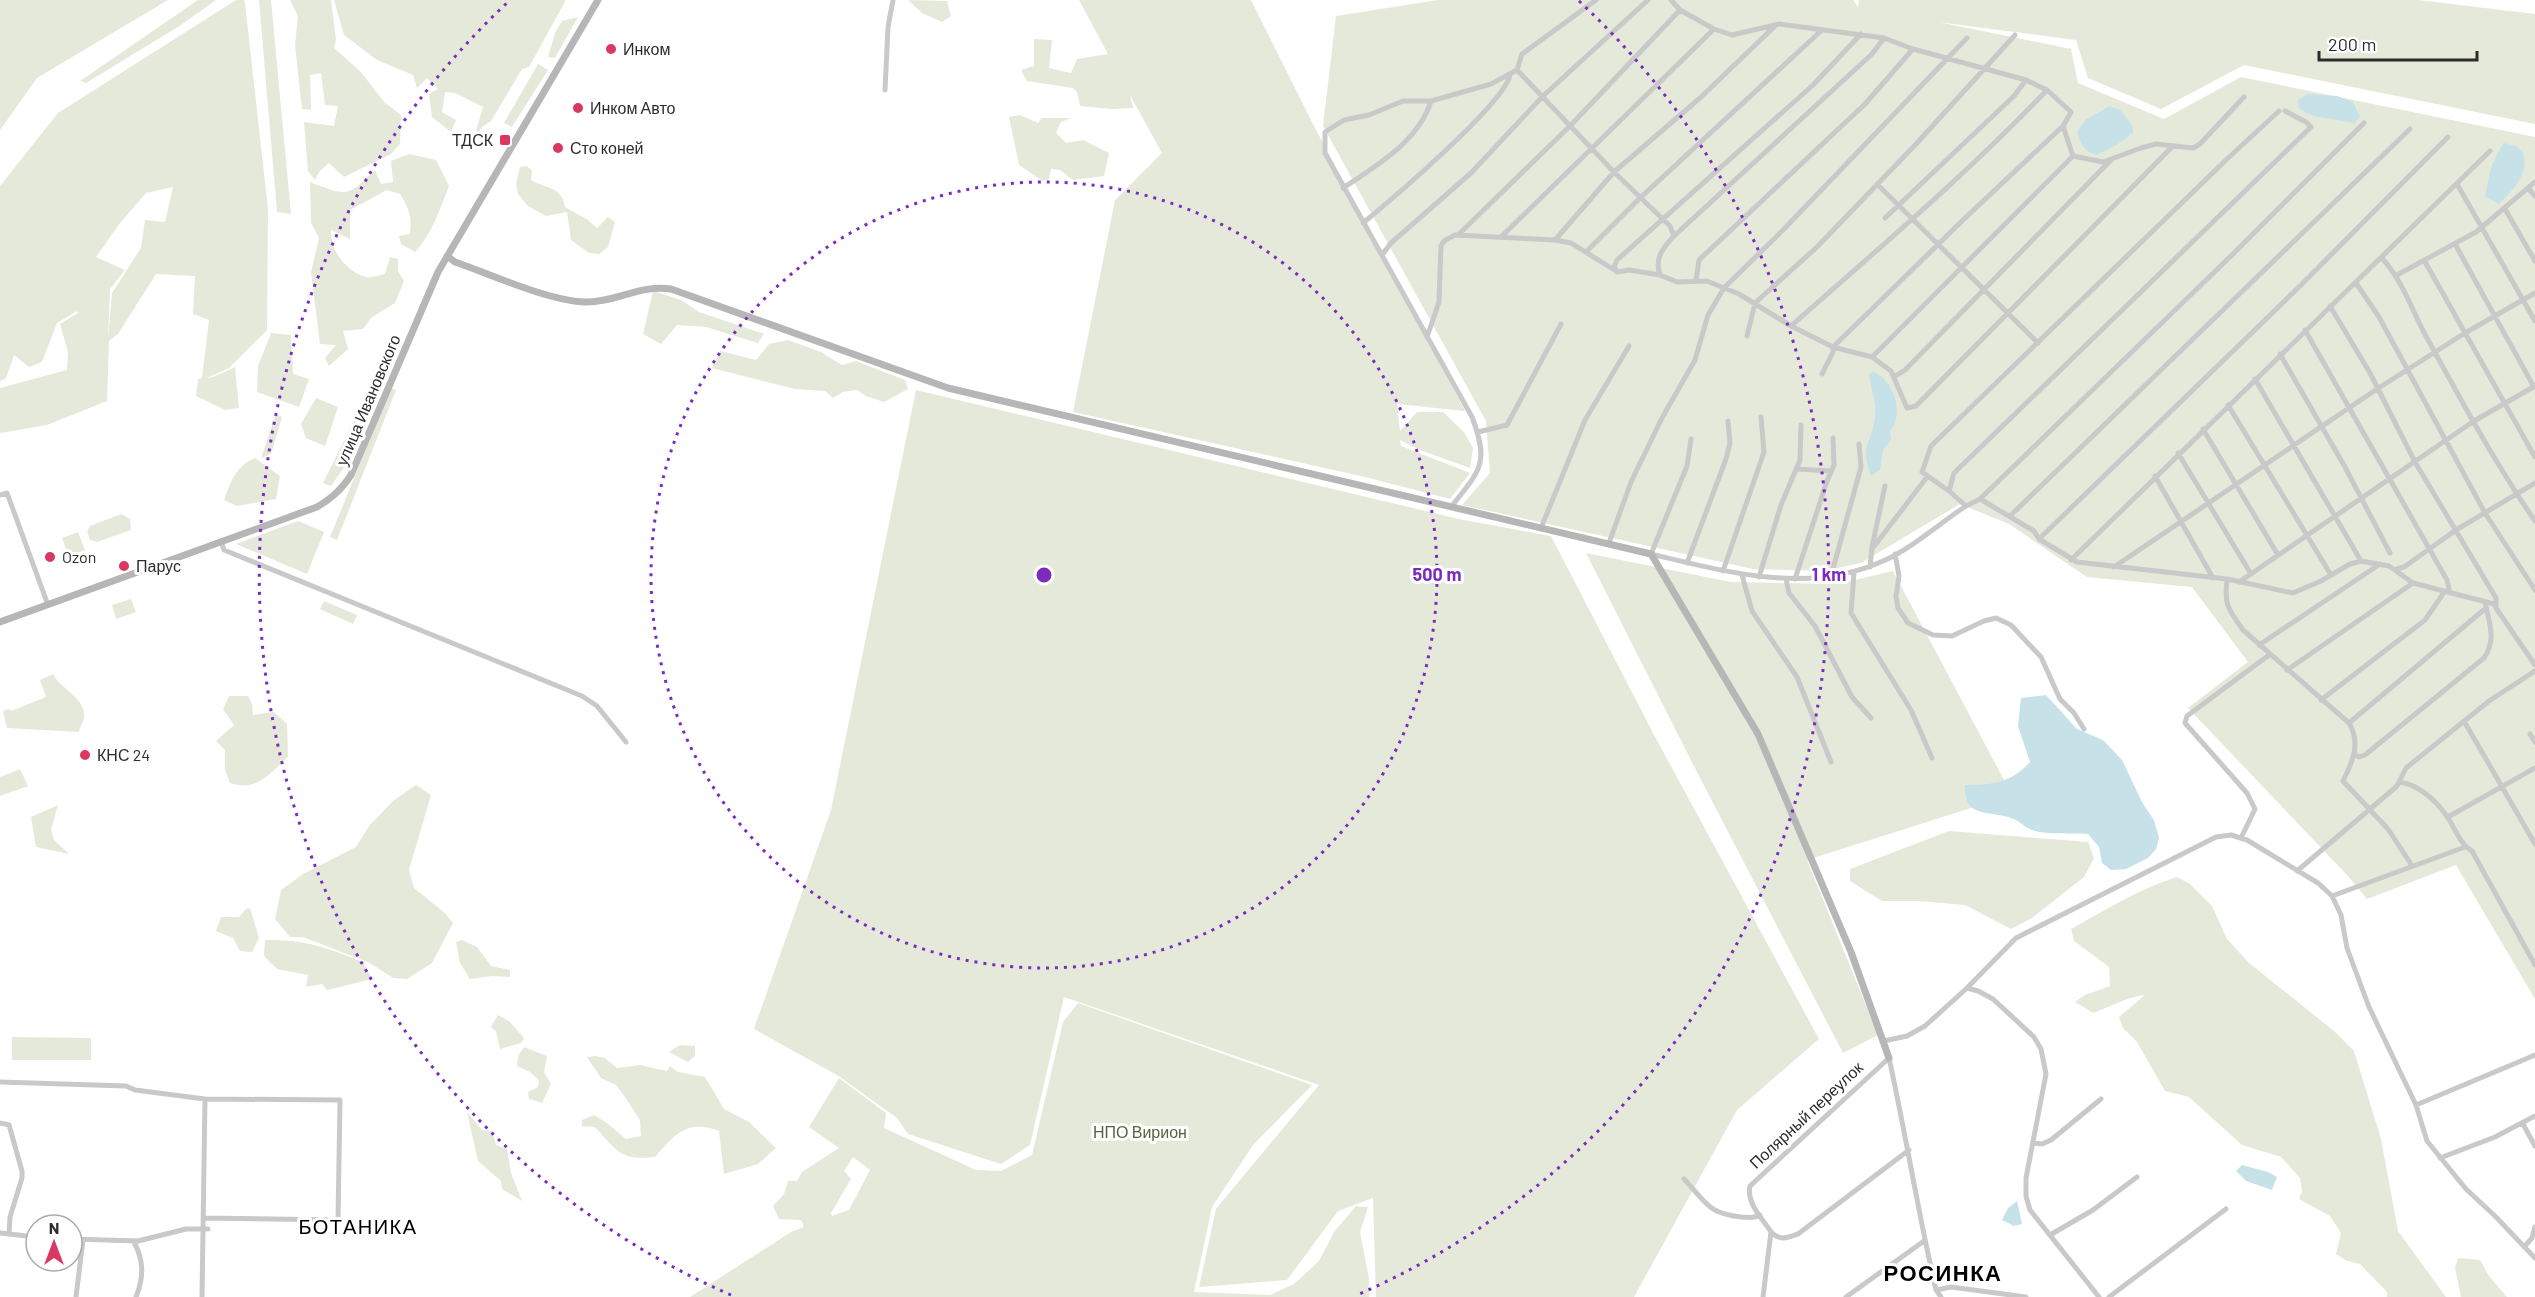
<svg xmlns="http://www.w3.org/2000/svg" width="2535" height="1297" font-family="Barlow,sans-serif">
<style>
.green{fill:#e5e9da;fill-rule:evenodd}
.water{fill:#c7e1e8}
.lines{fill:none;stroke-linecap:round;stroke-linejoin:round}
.street{stroke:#c9c9c9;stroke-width:5}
.secondary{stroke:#b6b6b6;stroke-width:7}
.ring{fill:none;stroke:#7b2cbf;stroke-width:3;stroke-dasharray:3 6}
.poi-dot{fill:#d93862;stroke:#fff;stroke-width:2}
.labels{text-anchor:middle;stroke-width:6;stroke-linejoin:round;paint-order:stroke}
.poi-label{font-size:16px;fill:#2c2c2c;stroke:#fff;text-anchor:start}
.street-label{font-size:16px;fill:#2c2c2c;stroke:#fff}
.park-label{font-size:16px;fill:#56643d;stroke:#fff}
.quarter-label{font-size:20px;letter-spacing:1.5px;fill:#000;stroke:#fff}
.district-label{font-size:22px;font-weight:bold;letter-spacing:1.5px;fill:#000;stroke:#fff}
.centre{fill:#7b2cbf;stroke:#fff;stroke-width:3}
.ring-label{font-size:18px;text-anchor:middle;font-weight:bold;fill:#7b2cbf;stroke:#fff;stroke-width:6;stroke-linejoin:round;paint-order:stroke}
</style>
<rect width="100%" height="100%" fill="#fff"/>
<!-- green -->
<path class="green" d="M0,0H168L37,78L0,130Z
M198,0H216L181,25L86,83L80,81Z
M236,0H244L245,3L268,209L267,330L229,368L207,378L213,377L235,367L239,408L225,410L196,396L198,379L202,378L209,320L193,314L195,276L156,274L118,334L109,341L107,401L47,425L0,433V388L67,370L68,352L60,324L78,313L77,311L57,323L42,362L29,367L14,355L6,378L0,381V186L58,113ZM173,187L165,222L145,220L141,248L112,293L108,339L110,289L125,270L96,257L120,223L146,193Z
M259,0H271L291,214L277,212Z
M290,0H331L336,40L334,48L361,72L384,102L401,115L400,144L391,154L344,177L329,163L319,172L315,180L308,171L304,122L334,126L338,106L325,105L321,73L310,75L311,110L302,109L295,45L298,16Z
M334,0H566L529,67L522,69L491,121L482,127L477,135L475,134L483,107L455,93L445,92L442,112L456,120L451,132L432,117L429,94L438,89L427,78L417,88L413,75L377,60L344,35Z
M908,0L947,1L951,16L942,22L922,13Z
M1079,0H1251L1315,128L1465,411L1397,404L1400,431L1417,412H1443L1464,432L1473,448L1470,468L1420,450L1400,440L1401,446L1470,473L1450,499L1365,477L1073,412L1115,200L1162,153L1130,95L1133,108L1112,109L1080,106L1077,92L1073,88L1027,81L1021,70L1034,66V39L1052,40L1049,68L1071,73L1077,59L1108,54Z
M1438,0H1853L1858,7L1859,0H2418L2535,14V124L2244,65L2161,109L2088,78L2076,40L1938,22L2071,49L2078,83L2164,119L2241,77L2535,137V999L2456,865L2367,899L2348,876L2188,708L2248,662L2192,587L2087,577L2009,524L1960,504L1861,563L1823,571L1753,569L1462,505L1490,473L1486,421L1323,126L1336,16Z
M578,17L555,58L548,57L555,33L562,21Z
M538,64L548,70L512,127L504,123Z
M1020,115L1038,123L1042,118H1071L1061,122L1056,133L1066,143L1083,140L1109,153L1104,176L1073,180L1060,170L1051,169L1049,179L1043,181L1019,165L1009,117Z
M409,154L436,160L449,186C440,209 432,234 415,252L401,244L399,236L410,234C412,217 409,208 400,194L387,190L350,210V239L331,230C330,251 346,271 366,277C372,278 380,275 385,274L390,257L398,259V271L404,281L395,303L372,317L363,329L343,331L348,349L329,366L325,358L336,345L320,344L311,272L319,238L311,223L310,182C347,196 347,198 375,170L381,184L393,182L391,161Z
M526,166L532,170L531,180C546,189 562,186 565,207L588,220L597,228L608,217L615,222L608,247L599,254L589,253L571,240L567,212L546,216L528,206L518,194L516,184L520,167Z
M653,291L681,300L699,312L764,334L758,343L706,327L677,325L661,344L643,334Z
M271,333L291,335L293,374L309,379L299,407L257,392L258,366Z
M788,340L821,352L842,365L856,361L905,380L908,389L884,402L866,396L857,390L843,392L833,398L825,391L795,389L712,368L720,351L756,360L769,344Z
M391,388L396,390L337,540L330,537Z
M916,390L1459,519L1551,536L1653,733L1819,1039L1737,1110L1634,1297H1376L1373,1198L1338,1211L1287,1280L1199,1287L1216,1209L1319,1085L1064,997L1030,1145L1001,1164L908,1134L897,1118L837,1075L754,1029L831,810Z
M378,395L343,469L331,486L323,483L366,396Z
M316,398L338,407L325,446L306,438L301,424Z
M276,414L282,417L271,454L261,458Z
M255,458L280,476L276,499L237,506L224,500C231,481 236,466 255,458Z
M121,514L130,519L131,530L97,542L90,540L87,531L90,526Z
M298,521L324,532L307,574L236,544Z
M78,532L85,550L69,557L62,538Z
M1586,553L1731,582L1838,584L1893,571L2012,795L1807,860L1878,1035L1843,1053L1699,776Z
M131,599L136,612L116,619L112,605Z
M324,601L357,615L353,624L320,609Z
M53,674C60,689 88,699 84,719C83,722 80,727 79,732L7,728L3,711L9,709L11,711L46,697L40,680Z
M229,696H248L252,704L253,715L274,712L287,724L288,757C269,774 257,792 230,783L225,770V750L216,741L234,725L223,709Z
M20,769L28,786L0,796V777Z
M416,785L431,795L409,870L414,888L445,913L453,923L432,963L407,979L393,978L370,963L303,937H290L275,919L281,890L303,874L356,847L369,826L393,801Z
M58,805L51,830L54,840L69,854L36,847L31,817Z
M1949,831L2088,842L2094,858L2084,877L2032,918L2011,929L1965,905L1919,901H1882L1850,881V869Z
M2177,877L2190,884L2212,906L2227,939L2249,963L2334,1031L2354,1051L2381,1139L2398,1231L2446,1297H2387V1292L2360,1264L2347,1261L2336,1254L2341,1233L2330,1216L2299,1199L2302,1191L2300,1178L2281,1157L2242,1145L2189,1097L2165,1091L2137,1042L2123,1028L2119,1017L2145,995C2129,996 2110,1007 2093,1013L2075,1002L2085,995L2110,986L2109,967L2074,941L2071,929C2106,910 2138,889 2177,877Z
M250,908L259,938L252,952L240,951L233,938L216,931L221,917H239L246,909Z
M265,940C307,940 325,947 363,962L372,979L327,990L322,984L306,987L308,975L277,969L264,956Z
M462,940L477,947L491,966L510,970V977L492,976L470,979L460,963L456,942Z
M1078,1003L1312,1085L1253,1145L1212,1207L1194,1292L1270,1295L1294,1284L1319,1261L1334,1232L1356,1206L1368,1207L1360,1232L1369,1279V1297H690L791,1232L804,1227L801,1220L779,1219L773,1206L784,1194L788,1181H797L802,1172L839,1148L809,1127L839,1078L886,1113L884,1128L976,1170L1001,1171L1032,1155L1063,1022ZM853,1157L870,1170L849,1210L832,1216L831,1213L851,1179L844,1171Z
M498,1015L509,1021L524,1038L521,1043L500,1049L496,1031L491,1027Z
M12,1037L91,1038V1060H12Z
M680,1045L695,1046V1056L688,1062L669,1052Z
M524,1047L547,1056L544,1072L551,1084L542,1103L529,1099L528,1092L538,1087L539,1080L530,1072L517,1066L518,1056Z
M595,1056L605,1058L617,1068L640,1065L667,1071L670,1066L678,1072L705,1077L724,1109L749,1122L776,1148L758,1164L724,1174L719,1131C687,1119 675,1134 655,1157C621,1161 617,1151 595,1127L582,1126V1120L594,1115L607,1123L626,1139L641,1136L640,1120L625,1097L616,1085L601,1078L587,1057Z
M467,1112L482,1130L492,1131L496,1145L507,1149L511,1173L522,1201L502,1189L501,1181L478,1161Z
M2458,1258L2480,1260L2489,1276L2507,1297H2461L2455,1268Z"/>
<!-- water -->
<path class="water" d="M2307,94L2337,96L2353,102L2360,117L2355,123L2314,116L2304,112L2299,108L2298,100Z
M2110,106L2120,110L2133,126V132C2122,143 2110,149 2096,155C2084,151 2080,144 2077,132L2085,120Z
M2503,143L2517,146L2523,152C2529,175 2514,189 2499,204L2485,196L2491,167Z
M1873,372C1894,379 1905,415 1890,431L1891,440L1883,450L1880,470L1871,476C1859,442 1872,446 1875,416C1877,400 1870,389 1869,374Z
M2046,695L2077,729L2103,740L2122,760L2143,804L2154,820L2159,838L2156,849L2148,858L2126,869L2111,870L2102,863L2099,847L2088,834C2073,833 2045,835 2032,830C2024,827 2019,820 2011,818C1990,810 1963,819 1965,785C1992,785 2011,783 2030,762L2018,726L2021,698Z
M2242,1165L2268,1172L2277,1177L2272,1190L2246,1181L2236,1171Z
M2017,1201L2022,1224L2014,1226L2002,1220L2008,1208Z"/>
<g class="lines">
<!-- street -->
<path class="street" d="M1671,0L1680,10L1714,29L1732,35L1779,24L1884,38L1913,49L2026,80L2047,90L2071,112L2063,126L2073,156L2103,162L2141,148L2156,144L2193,148L2200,144L2244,97
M1517,70L1614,172L1670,226L1674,236C1663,248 1654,258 1660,275L1677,282L1707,281L1739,294L1791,326L1833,347L1872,357L1891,371L1907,408L1916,406L2173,146
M885,90L888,27L893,0
M1877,184L2038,343
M2457,184L2535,321
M1343,188C1376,166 1419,141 1431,101
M2528,188L2535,196
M2505,209L2535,261
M1885,218L2014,96L2026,80
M1363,223C1391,200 1504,104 1510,75
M1458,235L1570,126L1680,10
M1502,236L1714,29
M1674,236L1872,54L1884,38
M1555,240L1614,172L1700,98L1775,26
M2455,244L2534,387
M1587,251L1640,198L1822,30
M1382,255L1391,243L1471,173L1543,96L1648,0
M2382,258C2404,283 2411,309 2427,338C2461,400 2495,463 2535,521
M2424,260L2535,457
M1660,275L1629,270L1617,272L1614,267L1617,260L1813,85L1861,34
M2397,275L2476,232L2535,182
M1696,281L1699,260L1865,104L1913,49
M2356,283L2379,317L2485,513L2535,590
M2330,306L2370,373L2415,462L2496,598V608L2535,665
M1791,326C1878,249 1967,174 2047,90
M2305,330L2447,580L2450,593
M1747,336L1755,303L1817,247L1917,143L2015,35
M1427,337L1439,302L1441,246L1444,241L1455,235L1555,240L1571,243L1616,271
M2280,354L2345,467L2390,553
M1872,357L2073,156
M1822,374L1833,352V347L1963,220L2063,126
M1894,377L1905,370L2111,160
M2255,379L2361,561
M2228,405L2331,575
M2203,429L2278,555
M1478,432L1507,425L1561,324
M1691,439L1687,466L1651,554C1726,572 1809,595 1883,561C1911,549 1940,523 1966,506L1980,499L2034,531L2039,539L2077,562L2227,579L2293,593L2321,581L2350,564L2361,561L2389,566L2413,583L2494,604L2496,608
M2178,453L2251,574
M1796,469L1831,471
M2155,476L2213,578
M1949,491L1922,472L1931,446L2226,160L2279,111
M0,495L7,493L48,605
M1980,499L2233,254L2364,123
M1966,506L1949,491L1954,473L2311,127L2306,122L2285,111
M1451,507C1480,470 1490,464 1472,417L1325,153V132L1344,120L1369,115L1403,101H1431L1491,84L1517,70L1522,54L1596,0
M2010,516L2410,129
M1541,528L1585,420L1629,346
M2039,539L2299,287L2448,137
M221,541L224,550L582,696L597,706L626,742
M1609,543L1631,482L1662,418L1695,360L1708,315L1724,288L1784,229L1967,38
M1872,549L1927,477
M1895,554L1899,576L1896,596L1898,608L1908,623L1933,635L1952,636L1984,621L1996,618L2011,625L2041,657L2060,699L2074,713L2084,729
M2071,560L2490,151
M1687,563L1726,459L1730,443L1728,421
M1870,567L1872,547L1885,486
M2114,567L2377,389L2465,333L2535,293
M2397,569L2404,567L2456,530L2535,483
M1723,571L1764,452L1761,417
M1854,573L1851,613L1911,710L1932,758
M1742,575L1752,611L1797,677L1831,762
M1831,576L1861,467L1859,444
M1759,577L1781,505L1800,460L1801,425
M1786,579L1789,593L1815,626L1852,697L1871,718
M1795,579L1827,481L1834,465L1833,438
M2227,579C2224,605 2228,609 2243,630L2349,723C2361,743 2353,761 2343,781L2388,829L2411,864L2410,867
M2239,582L2474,421L2535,386
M2259,645L2380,564
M2287,670L2413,583
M2321,700L2425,620L2445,591
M2464,721L2535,844
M2349,723L2486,608
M2530,734L2535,742
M2354,754L2359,757L2365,755L2484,658C2497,639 2489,623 2485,602
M2399,782L2406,768L2489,701L2535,671
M2448,817L2535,768
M2241,838L2255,809L2247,793L2185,723L2187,716L2269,655
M2297,871L2396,787L2399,782C2419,784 2439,803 2450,821C2456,831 2461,845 2472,851L2535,965
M2332,896L2465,847
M1967,988L2016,938L2216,837L2231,835L2247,840L2318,883L2332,896L2341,915L2347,948L2369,1007L2416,1105L2427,1141L2466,1189L2495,1216L2535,1258
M1884,1041L1907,1036L1925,1026L1967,988L1978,991L1993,999L2034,1037L2041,1049L2046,1074L2026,1178V1196L2030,1210L2099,1297
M1889,1058C1906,1135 1918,1213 1936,1290L1941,1297
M0,1082L126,1086L135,1090L205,1099L340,1100L338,1220L204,1218
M2416,1105L2535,1055
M0,1123L9,1125L22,1171V1178L10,1217L9,1234
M2523,1124L2535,1146
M2033,1143L2042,1144L2051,1140L2101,1099
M2440,1158L2495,1137L2535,1116
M1684,1179C1707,1203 1707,1213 1741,1217C1749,1217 1753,1219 1760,1215
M1771,1232C1780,1241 1787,1238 1798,1234L1909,1150
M0,1233L36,1237
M2050,1235L2093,1210L2137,1177
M72,1239L138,1241L186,1229H208
M134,1242C144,1261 144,1277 136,1297
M2524,1247L2532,1238L2535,1227
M1936,1290L1951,1287L2026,1297
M76,1297L83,1240
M202,1297L205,1099
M1763,1297L1771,1232C1762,1218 1746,1203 1750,1186L1889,1058
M1846,1297L1924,1241
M2109,1297L2226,1209"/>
<!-- secondary -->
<path class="secondary" d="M447,256L455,262C493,275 546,300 584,302C614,303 641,284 671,289L948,388L1651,554L1758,734L1851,952L1889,1058
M0,622L317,507C332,498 341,490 351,475L438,272L598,0"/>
</g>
<!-- distance rings -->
<g class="ring">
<circle cx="1044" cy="575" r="393"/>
<path d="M731 1295A785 785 0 0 1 509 1M1579 1A785 785 0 0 1 1357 1295"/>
</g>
<!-- markers -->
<g class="poi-dot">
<circle cx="611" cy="49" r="6"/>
<circle cx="578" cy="108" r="6"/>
<rect x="499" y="134" width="12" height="12" rx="3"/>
<circle cx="558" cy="148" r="6"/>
<circle cx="50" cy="557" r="6"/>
<circle cx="124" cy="566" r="6"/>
<circle cx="85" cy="755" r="6"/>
</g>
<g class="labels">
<!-- poi labels -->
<g class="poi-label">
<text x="623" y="55">Инком</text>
<text x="590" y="114">Инком Авто</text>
<text x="493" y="146" text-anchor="end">ТДСК</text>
<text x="570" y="154">Сто коней</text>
<text x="62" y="563">Ozon</text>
<text x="136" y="572">Парус</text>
<text x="97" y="761">КНС 24</text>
</g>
<!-- street labels -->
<g class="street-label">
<text transform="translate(368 400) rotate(-67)" y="6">улица Ивановского</text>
<text transform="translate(1806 1115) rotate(-43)" y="6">Полярный переулок</text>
</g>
<!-- park labels -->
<g class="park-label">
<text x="1140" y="1138">НПО Вирион</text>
</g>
<!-- quarter labels -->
<g class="quarter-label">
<text x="358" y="1234">БОТАНИКА</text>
</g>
<!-- district labels -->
<g class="district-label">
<text x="1943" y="1281">РОСИНКА</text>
</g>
</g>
<circle cx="1044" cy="575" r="9" class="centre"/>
<g class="ring-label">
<text x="1437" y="581">500 m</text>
<text x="1829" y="581">1 km</text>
</g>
<!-- north arrow -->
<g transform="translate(54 1243)"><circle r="28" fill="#ffffff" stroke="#ababab" stroke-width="1.5"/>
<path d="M0-4.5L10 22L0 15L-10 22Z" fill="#d93862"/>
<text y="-9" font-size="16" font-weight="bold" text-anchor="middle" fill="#2c2c2c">N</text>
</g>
<!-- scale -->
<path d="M2319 51v9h158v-9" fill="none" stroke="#2c2c2c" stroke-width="3"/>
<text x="2328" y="51" font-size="18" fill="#2c2c2c" stroke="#ffffff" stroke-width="4.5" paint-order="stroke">200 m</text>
</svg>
